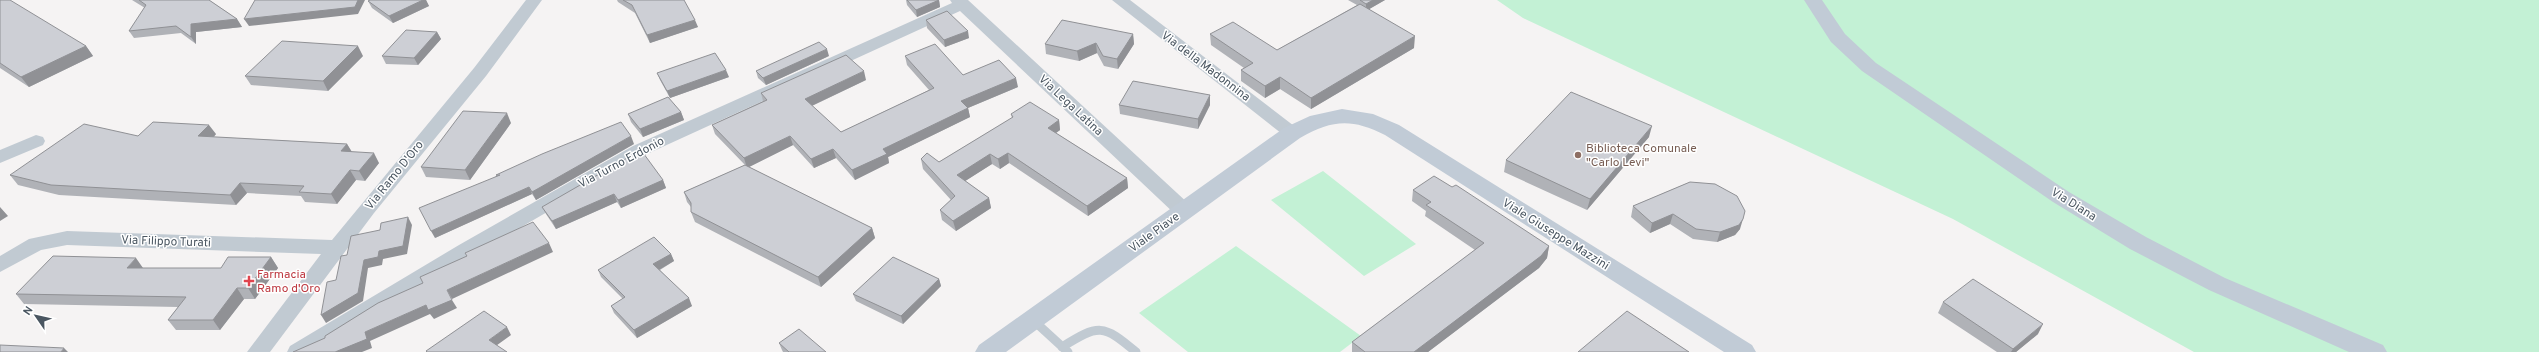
<svg xmlns="http://www.w3.org/2000/svg" width="2539" height="352" font-family="Overpass,sans-serif">
<style>
.green{fill:#c3f1d5}
.lines{fill:none;stroke-linecap:round;stroke-linejoin:round}
.lane{stroke:#c1cad2;stroke-width:9}
.street{fill:#c1cad2;fill-rule:evenodd}
.secondary{fill:#c1cbd6;fill-rule:evenodd}
.wall{fill:#b0b2b7}
.shaded-wall{fill:#909195}
.building{fill:#cdcfd5;stroke:#909195}
.education-dot{fill:#8d6e63;stroke:#fff;stroke-width:1.5}
.health-dot{fill:#e0444e;stroke:#fff;stroke-width:1.5}
.labels{text-anchor:middle;stroke-width:3;stroke-linejoin:round;paint-order:stroke}
.street-label{font-size:12px;fill:#4a5661;stroke:#fff}
.education-label{font-size:12px;fill:#785e54;stroke:#fff;text-anchor:start}
.health-label{font-size:12px;fill:#be3a42;stroke:#fff;text-anchor:start}
</style>
<rect width="100%" height="100%" fill="#f5f3f3"/>
<!-- green -->
<path class="green" d="M1497,0H2539V352H2194L1953,219L1523,18Z
M1323,171L1416,244L1364,276L1271,200Z
M1236,246L1361,336L1340,352H1188L1139,313Z"/>
<g class="lines">
<!-- lane -->
<path class="lane" d="M1033,320L1068,352
M1062,347C1099,324 1103,324 1136,352"/>
<!-- street -->
<path class="street" d="M526,0H542L486,76L374,213L270,352H247L321,254L67,245L41,250L0,272V256L29,239L67,231L332,240L474,68Z
M950,0H968L1190,205L1193,210L1190,215L1183,217L1176,215L960,11L647,154L473,255L315,352H287L290,346L459,245L633,146L952,3Z
M1112,0H1130L1298,129L1301,133L1298,137H1286Z
M36,135L43,137L45,141L43,145L0,163V150Z"/>
<!-- secondary -->
<path class="secondary" d="M1804,0H1822L1845,34L1876,63L2069,192L2146,237L2225,278L2383,345L2387,352H2349L2209,290L2130,249L2053,202L1862,71L1831,42Z
M1342,109L1373,114L1399,125L1752,345L1756,352H1724L1385,135C1351,118 1332,120 1300,138L1006,352H975L979,345L1284,128L1310,116Z"/>
</g>
<!-- wall -->
<path class="wall" d="M0,0L86,46L93,56L29,87L0,68Z
M132,0H209L237,19L242,27L196,32V44L181,33L134,38L129,31L145,8Z
M370,0H426L429,6L393,23L372,8L368,1Z
M617,0H675L698,27L650,43L635,13L618,2Z
M906,0H939L940,7L917,17L907,5Z
M1348,0H1385L1369,9L1414,48L1311,109L1280,89L1265,98L1241,81V70L1244,68L1211,45L1210,34L1277,50L1357,5Z
M926,20L969,38L945,47L927,28Z
M437,32L441,39L418,65L386,64L382,56Z
M1133,34L1134,44L1118,69L1104,66L1097,53L1079,61L1046,54L1045,44Z
M363,56L328,91L251,85L245,76Z
M829,56L766,85L758,78L756,71Z
M905,56L963,75L1018,87L968,108L970,117L888,157L889,163L855,180L836,158L814,168L793,145L749,167L872,228L875,238L821,287L695,222L691,212V207L687,202L684,192L745,165L715,134L712,125L763,101L761,93L866,80L812,106L841,132L929,90L907,65Z
M657,73L729,77L670,98L660,80Z
M1210,95V105L1198,129L1120,114L1119,105Z
M681,112L684,120L643,137L631,122L628,114Z
M1011,114L1059,120L1060,130L1056,133L1127,178L1128,188L1088,216L1009,163L1000,169L992,164L965,181L989,198L991,208L956,231L942,220L940,210L951,200L923,169L921,159L939,162L1012,118Z
M511,123L470,180L426,177L421,167Z
M216,134L214,137L347,144L352,152L379,163L365,181L356,180L337,204L305,202L301,196L247,193L236,205L59,195L18,185L10,175L138,136Z
M1649,137L1587,210L1504,172L1506,160Z
M634,144L536,200L532,194L435,238L496,176V175Z
M663,180L666,188L621,208L617,202L556,229L546,214L542,207Z
M1690,182L1740,229L1735,235L1717,242L1693,239L1670,224L1650,233L1631,217L1633,206Z
M1452,187L1549,246L1547,258L1539,268L1428,352H1352V342L1475,250L1425,216L1426,211L1412,201L1413,190Z
M671,254L674,261L660,270L692,306L637,338L614,313L611,306L623,299L601,277L598,270Z
M271,257L278,268L255,299H244L220,330H176L168,320L178,307L24,304L16,294L143,268H221Z
M939,279L941,286L903,324L856,301L853,294Z
M1943,302L2038,334L2016,352H1997L1938,313Z
M779,343L826,352H783L782,350Z"/>
<!-- shaded-wall -->
<path class="shaded-wall" d="M358,0H365L358,14L249,26L244,19Z
M423,0H426L429,6L393,23L389,16Z
M939,0L940,7L917,17L916,10Z
M1373,0H1385L1366,11V4Z
M237,19L242,27L196,32V44L191,37V24Z
M695,20L698,27L650,43L647,35Z
M968,31L969,38L945,47L944,40Z
M437,32L441,39L418,65L414,58Z
M1133,34L1134,44L1118,69L1117,59Z
M1415,36L1414,48L1311,109V98Z
M1096,43L1097,53L1079,61L1077,51Z
M86,46L93,56L29,87L21,77Z
M358,46L363,56L328,91L323,81Z
M827,49L829,56L766,85L763,78Z
M726,70L729,77L670,98L667,91Z
M864,71L866,80L807,108L805,99Z
M1280,77V89L1265,98V86Z
M1016,78L1018,87L963,110L961,101Z
M1210,95V105L1198,129V119Z
M968,108L970,117L888,157L889,163L855,180L852,170L883,149Z
M681,112L684,120L643,137L640,129Z
M507,113L511,123L470,180L465,170Z
M1059,120L1060,130L1049,138L1048,128Z
M209,125L216,134L205,146L198,136Z
M1652,126L1649,137L1587,210L1590,199Z
M631,136L634,144L536,200L532,192Z
M790,136L793,145L747,168L744,158Z
M347,144L353,154L341,151Z
M833,149L836,158L814,168L811,159Z
M374,153L379,163L365,181L359,171Z
M1008,153L1009,163L1000,169L998,159Z
M990,154L992,164L959,185L957,175Z
M350,170L356,180L337,204L331,194Z
M1127,178L1128,188L1088,216L1087,206Z
M663,180L666,188L621,208L618,200Z
M240,183L247,193L236,205L230,195Z
M529,187L532,194L435,238L431,231Z
M614,194L617,202L556,229L552,221Z
M989,198L991,208L956,231L953,221Z
M0,207L8,216L0,221Z
M1673,214L1670,224L1650,233L1652,223Z
M408,217L412,225L407,254L383,259L382,265L368,268L363,301L326,323L321,315L364,260Z
M1743,219L1740,229L1735,235L1717,242L1720,232Z
M872,228L875,238L821,287L818,277Z
M549,243L553,252L452,299L447,290Z
M1549,246L1547,258L1539,268L1428,352H1414Z
M671,254L674,261L657,271L653,264Z
M271,257L278,268L255,299L248,288Z
M136,258L143,268H127Z
M939,279L941,286L903,324L901,316Z
M237,288L244,299L220,330L213,320Z
M689,298L692,306L637,338L634,330Z
M452,300L457,308L434,319L430,314L370,341L372,348L362,352H335L365,332L426,305Z
M2043,324L2038,334L2016,352H2011L2013,349Z
M507,327L511,335L493,348L489,340Z
M64,348L68,352H61Z"/>
<!-- building -->
<path class="building" d="M0,0H10L86,46L21,77L0,63Z
M139,0H209L237,19L191,24V37L176,26L129,31L146,5Z
M255,0H358L355,7L244,19Z
M370,0H423L389,16L368,1Z
M623,0H684L695,20L647,35L632,5Z
M907,0H939L916,10Z
M1360,0H1373L1366,4Z
M1360,4L1415,36L1311,98L1280,77L1265,86L1241,70L1253,63L1210,34L1233,22L1277,50Z
M947,11L968,31L944,40L926,20Z
M1062,20L1133,34L1117,59L1103,56L1096,43L1077,51L1045,44Z
M406,30L437,32L414,58L382,56Z
M282,41L358,46L323,81L245,76Z
M819,42L827,49L763,78L756,71Z
M935,44L963,75L999,60L1016,78L961,101L968,108L883,149L887,154L852,170L833,149L811,159L790,136L744,158L712,125L767,100L761,93L846,55L864,71L805,99L841,132L934,88L905,56Z
M715,53L726,70L667,91L657,73Z
M1133,81L1210,95L1198,119L1119,105Z
M1571,92L1652,126L1590,199L1506,160Z
M668,97L681,112L640,129L628,114Z
M1030,102L1059,120L1048,128L1127,178L1087,206L1008,153L998,159L990,154L957,175L989,198L953,221L940,210L955,196L921,159L927,153L939,162L1013,117L1011,114Z
M463,111L507,113L465,170L421,167Z
M153,122L209,125L198,136L347,144L341,151L374,153L359,171L350,170L331,194L299,192L304,186L240,183L230,195L51,185L10,175L84,124L138,136Z
M621,122L631,136L532,192L529,187L431,231L419,208L500,175H496L542,154Z
M641,150L663,180L618,200L614,194L552,221L542,207Z
M745,165L872,228L818,277L691,212V203L684,192Z
M1434,176L1452,187L1456,185L1549,246L1541,256L1414,352H1365L1352,342L1484,243L1426,205L1431,202L1413,190Z
M1690,182L1715,184L1737,196L1745,211L1743,219L1739,225L1720,232L1696,229L1673,214L1652,223L1633,206Z
M408,217L403,246L379,251L378,257L364,260L358,293L321,315L327,282L336,280L341,256L347,255L351,236L380,230L381,223Z
M533,222L549,243L447,290L452,300L428,310L426,305L365,332L367,339L335,352H293L325,338V336L378,303L423,283L420,277L467,256L465,253Z
M654,237L671,254L653,264L689,298L634,330L611,306L625,297L598,270Z
M53,256L136,258L127,268H221L228,257H271L248,288H237L213,320H168L186,297L16,294Z
M893,257L939,279L901,316L853,294Z
M1973,279L2043,324L2013,349L1943,302Z
M484,311L507,327L489,340L507,352H427L426,351Z
M1627,311L1689,352H1578Z
M799,329L826,352H789L779,343Z
M0,345L64,348L61,352H0Z"/>
<!-- markers -->
<circle class="education-dot" cx="1578" cy="155" r="4"/>
<path class="health-dot" d="M247 275h4v4h4v4h-4v4h-4v-4h-4v-4h4z"/>
<g class="labels">
<!-- street labels -->
<g class="street-label">
<text transform="translate(1206 66) rotate(37)" y="4">Via della Madonnina</text>
<text transform="translate(1071 105) rotate(43)" y="4">Via Lega Latina</text>
<text transform="translate(621 162) rotate(-28)" y="4">Via Turno Erdonio</text>
<text transform="translate(394 175) rotate(-51)" y="4">Via Ramo D'Oro</text>
<text transform="translate(2074 204) rotate(32)" y="4">Via Diana</text>
<text transform="translate(1154 232) rotate(-36)" y="4">Viale Piave</text>
<text transform="translate(1556 234) rotate(32)" y="4">Viale Giuseppe Mazzini</text>
<text transform="translate(166 241) rotate(2)" y="4">Via Filippo Turati</text>
</g>
<!-- education labels -->
<g class="education-label">
<text x="1586" y="152">Biblioteca Comunale<tspan x="1586" dy="14">"Carlo Levi"</tspan></text>
</g>
<!-- health labels -->
<g class="health-label">
<text x="257" y="278">Farmacia<tspan x="257" dy="14">Ramo d'Oro</tspan></text>
</g>
</g>
<!-- north arrow -->
<g transform="translate(36 316) rotate(304)" stroke="#ffffff" stroke-width="3" paint-order="stroke">
<path d="M0-3L7 15L0 10L-7 15Z" fill="#4a5661"/>
<text y="-6" font-size="11" font-weight="bold" text-anchor="middle" fill="#4a5661">N</text>
</g>
</svg>
